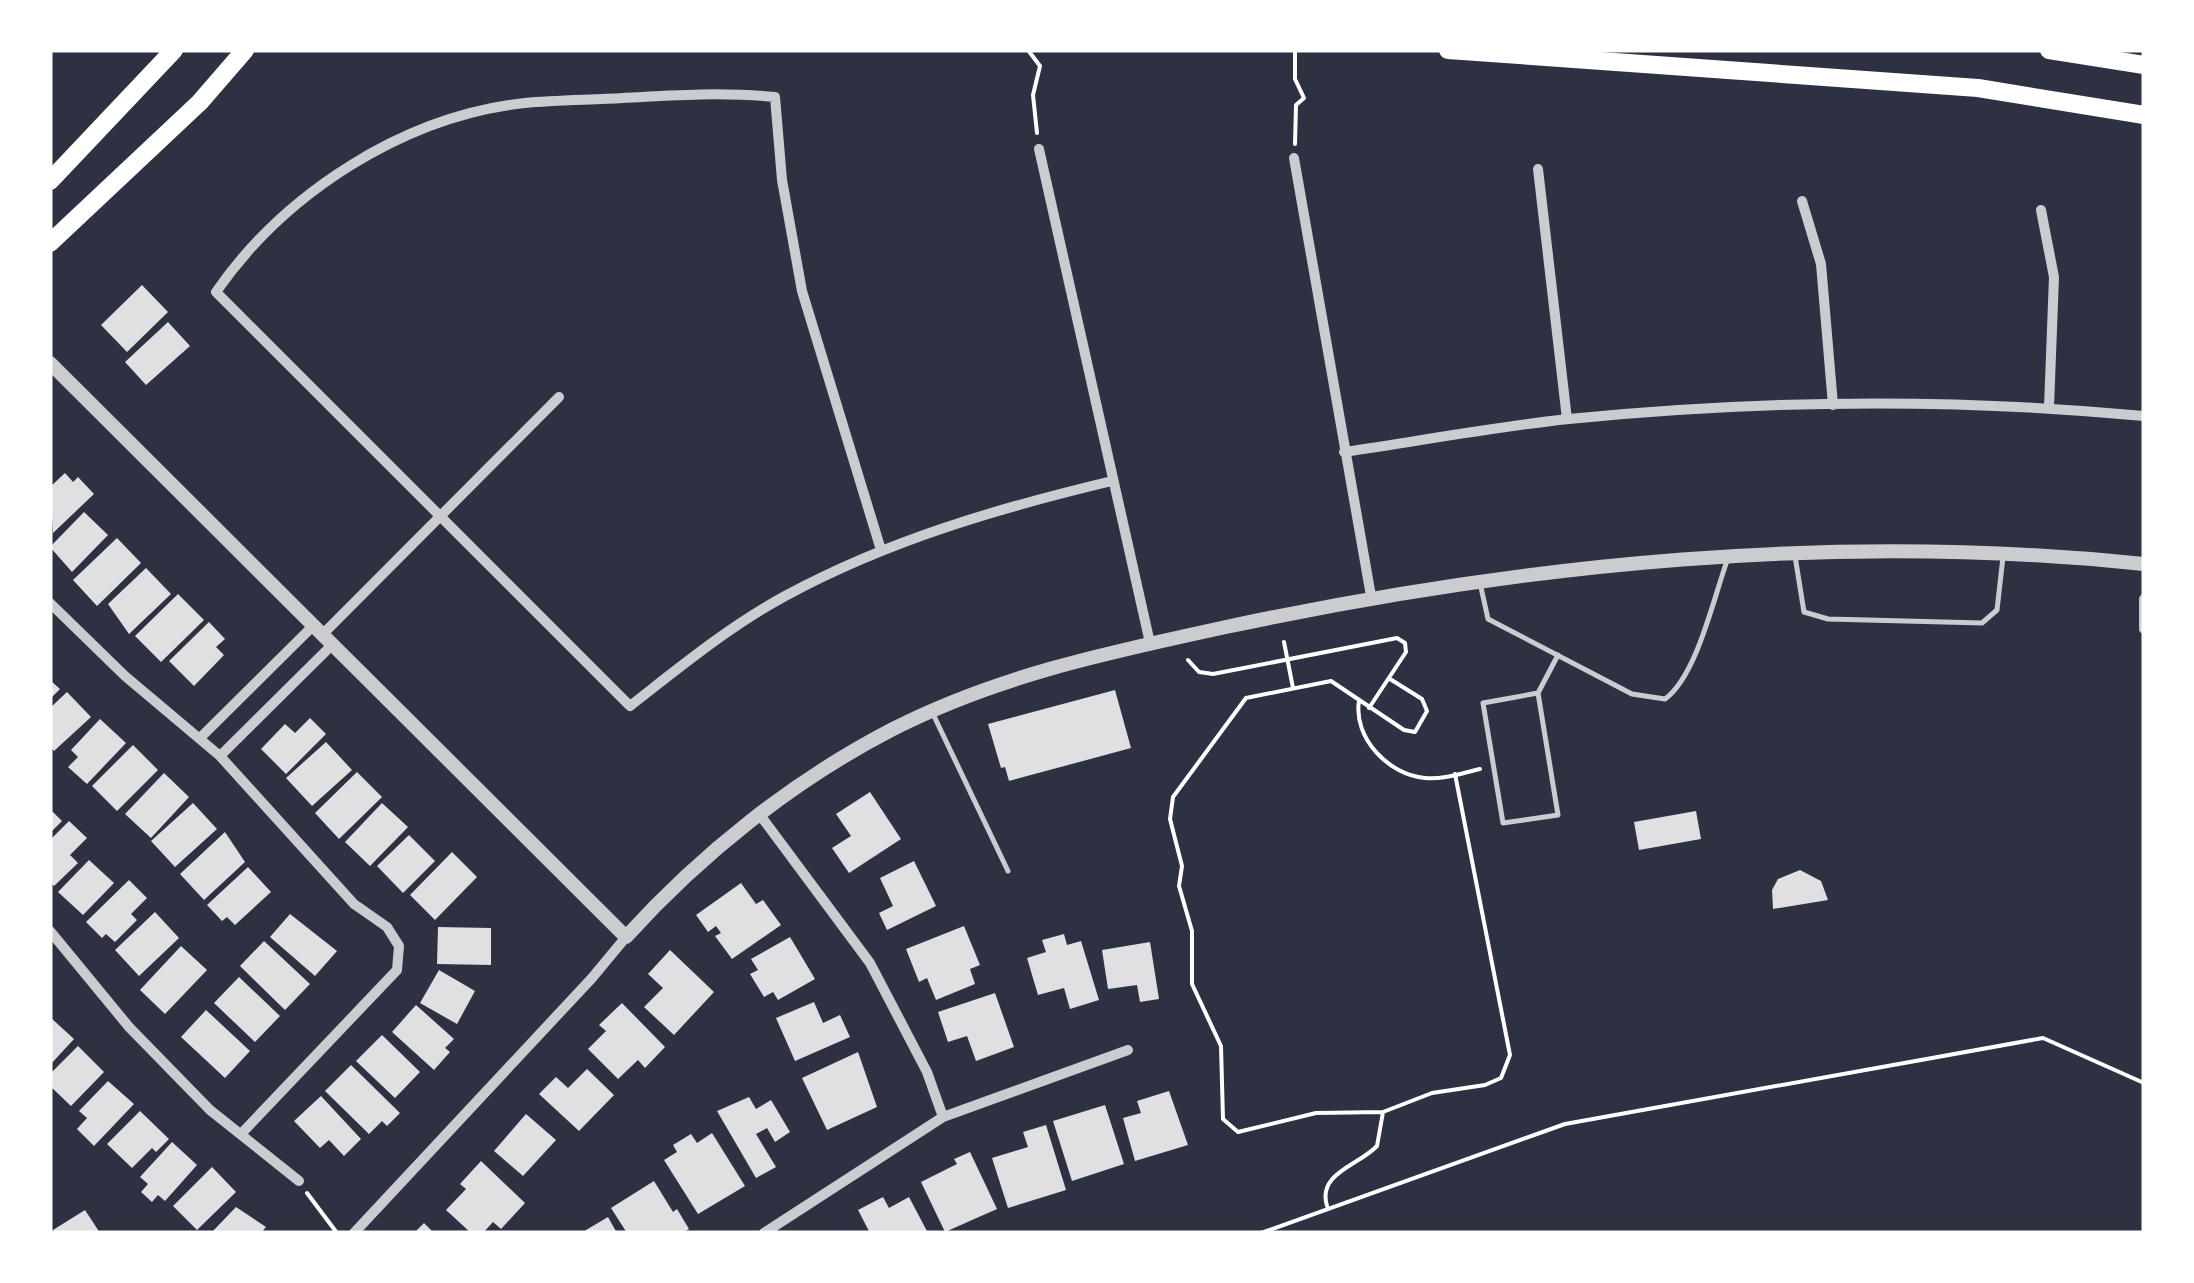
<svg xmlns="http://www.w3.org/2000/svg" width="2194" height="1283" font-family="Signika,sans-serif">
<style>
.building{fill:#e0e0e3}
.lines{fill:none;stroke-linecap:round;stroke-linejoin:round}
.path{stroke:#fff;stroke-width:4}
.service{stroke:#caccd0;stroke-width:5}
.minor{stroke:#caccd0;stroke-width:10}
.tertiary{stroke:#caccd0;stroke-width:14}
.primary{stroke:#fff;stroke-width:18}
</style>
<rect width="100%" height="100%" fill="#2d3142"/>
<!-- building -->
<path class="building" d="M142,285L168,312L127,352L101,325Z
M168,322L190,346L146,385L125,362Z
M65,473L73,482L78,477L94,494L53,533L50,487Z
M84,512L108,535L72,572L50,547Z
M117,538L141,563L97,606L73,580Z
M146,568L171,594L129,634L108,604Z
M178,594L204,620L161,662L135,636Z
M209,622L225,639L216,647L224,655L194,686L169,661Z
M50,680L60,689L50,699Z
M1115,690L1131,748L1009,781L1005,767L1001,768L988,724Z
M67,692L91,717L54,751L50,746V708Z
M310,718L326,734L286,774L261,749L285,724L295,733Z
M100,719L126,743L87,784L68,767L78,757L71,750Z
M326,742L352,770L312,806L286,778Z
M133,745L158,770L117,811L92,786Z
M357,772L382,797L339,839L315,813Z
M164,773L189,797L151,838L125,814Z
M870,792L901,839L849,873L832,848L851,836L836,814Z
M193,803L217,829L175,867L151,841Z
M382,803L408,827L370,866L345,842Z
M50,809L62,821L50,833Z
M1696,811L1701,839L1639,850L1634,822Z
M69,821L87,838L70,855L78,863L54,886L50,882V840Z
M225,832L245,862L204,900L180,874Z
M409,835L435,861L403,893L377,866Z
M452,852L477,877L435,920L410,895Z
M89,860L114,883L83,915L58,892Z
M914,861L936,906L887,930L879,913L893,906L880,878Z
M248,867L271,892L235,925L227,917L222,921L207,905Z
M1800,870L1821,881L1828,900L1773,909L1772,890L1778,879Z
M129,880L147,898L131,914L137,920L115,942L106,934L102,938L86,922Z
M741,883L756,904L763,900L781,925L732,959L715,936L721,933L716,926L708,932L696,915Z
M155,912L179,938L139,976L115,950Z
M290,914L337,951L315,976L270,937Z
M964,926L980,965L970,969L975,984L936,1000L927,978L919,982L906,949Z
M438,927L491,928V965L437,964Z
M1064,934L1067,945L1081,941L1099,1000L1070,1009L1064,988L1038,995L1027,958L1046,952L1042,940Z
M790,937L815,979L778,1000L773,992L764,997L750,974L758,970L751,959Z
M264,941L310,984L285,1010L240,966Z
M1150,942L1159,999L1140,1002L1137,985L1108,989L1102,950Z
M181,946L207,970L165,1014L140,990Z
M670,950L714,992L674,1035L644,1007L663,988L648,974Z
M439,970L475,991L457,1024L420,1003Z
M239,977L280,1016L255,1042L214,1003Z
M995,993L1014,1047L976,1061L967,1036L948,1042L938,1012Z
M814,1002L823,1023L840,1015L850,1037L795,1061L776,1018Z
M622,1003L665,1047L645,1068L638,1060L618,1079L588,1049L606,1031L599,1025Z
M416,1005L454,1039L445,1048L450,1052L434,1070L392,1032Z
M206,1010L250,1051L225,1078L181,1037Z
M50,1017L74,1039L50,1065Z
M382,1035L420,1072L395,1098L356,1061Z
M78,1046L104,1072L71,1106L50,1086V1074Z
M858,1052L877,1107L827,1130L802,1078Z
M351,1065L400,1113L387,1126L382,1121L369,1134L325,1091Z
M587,1069L614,1095L579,1131L539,1094L556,1077L568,1088Z
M108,1081L134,1104L94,1146L77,1129L87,1118L79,1111Z
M1169,1091L1188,1145L1135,1161L1123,1118L1141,1113L1137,1101Z
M321,1096L361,1139L344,1156L329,1140L320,1148L294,1121Z
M749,1097L756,1109L771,1100L790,1132L775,1142L767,1128L756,1134L776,1167L756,1178L717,1111Z
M1105,1105L1124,1164L1072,1181L1053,1121Z
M140,1111L169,1139L156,1152L152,1148L132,1168L107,1144Z
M526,1114L556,1140L523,1176L494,1151Z
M1046,1125L1066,1190L1008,1208L992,1158L1028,1147L1023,1132Z
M712,1133L745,1186L698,1214L664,1160L677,1152L673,1145L691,1134L697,1143Z
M172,1142L197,1165L165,1201L158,1195L152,1202L141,1192L148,1184L140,1177Z
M970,1152L997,1209L945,1232L921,1182L957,1164L954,1159Z
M481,1161L525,1203L501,1229L493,1222L483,1233H471L446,1210L466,1189L460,1184Z
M212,1167L236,1192L197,1230L173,1206Z
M654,1181L673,1212L677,1209L689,1229L682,1233H627L611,1208Z
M883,1197L889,1208L909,1197L928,1233H870L858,1210Z
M236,1207L266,1227L261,1233H211Z
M85,1210L100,1233H55L53,1230Z
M608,1217L617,1233H581Z
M424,1223L434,1233H414Z"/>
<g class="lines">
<!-- path -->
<path class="path" d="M1028,50L1040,66L1033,95L1037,133
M1295,144L1296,105L1304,98L1295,79V50
M1284,642L1293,688
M1188,660L1199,672L1213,674L1397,638L1405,643L1406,652L1369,708
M1390,679L1422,699L1427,711L1415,732L1404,730L1331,681L1246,698L1173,797L1170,819L1182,866L1179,886L1192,931V984L1221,1046L1223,1119L1238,1132L1316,1113L1383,1112L1432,1093L1485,1085L1501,1078L1510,1055L1455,774
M1359,701C1353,737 1388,775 1425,778C1443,780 1462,773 1480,769
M307,1193L337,1233
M1327,1206C1317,1173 1358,1166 1377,1146L1383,1112
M1261,1233L1565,1124L2043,1038L2144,1083"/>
<!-- service -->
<path class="service" d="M1795,556L1804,612L1828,619L1982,623L1997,610L2003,557
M1480,583L1488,619L1632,694L1665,699C1697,676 1714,596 1728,558
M1538,693L1558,815L1503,823L1483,703L1538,693L1558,655
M933,714L1008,871"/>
<!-- minor -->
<path class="minor" d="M1039,149L1150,643
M1294,158L1371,596
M1538,169L1567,419
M1802,201L1821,264L1833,405
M2041,210L2054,277L2049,407
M1344,452C1419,441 1494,427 1569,419C1759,400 1954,398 2144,416
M881,550L802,291L782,180L775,97C724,92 675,95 623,98C591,100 557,100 525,103C403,116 284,194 216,292L630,706C680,667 731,625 787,595C889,540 999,508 1112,481
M2144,599V629
M50,603L125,676L220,756L354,904L387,927L399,946L397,970L241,1134
M323,634L559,397
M200,738L314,625
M220,756L333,644
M760,815L870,963L927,1072L943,1117
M50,931L129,1027L210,1110L299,1181
M354,1233L592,978L626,937
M764,1233L943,1117L1128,1050"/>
<!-- tertiary -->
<path class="tertiary" d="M50,363L626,937C701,854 794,780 893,729C999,675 1111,652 1226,627C1527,563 1836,532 2144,564"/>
<!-- primary -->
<path class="primary" d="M1448,50L1978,88L2144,115
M2049,50L2144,65
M50,181L174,50
M50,243L200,102L245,50"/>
</g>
<!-- border -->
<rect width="2194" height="1283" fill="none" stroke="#ffffff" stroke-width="105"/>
</svg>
